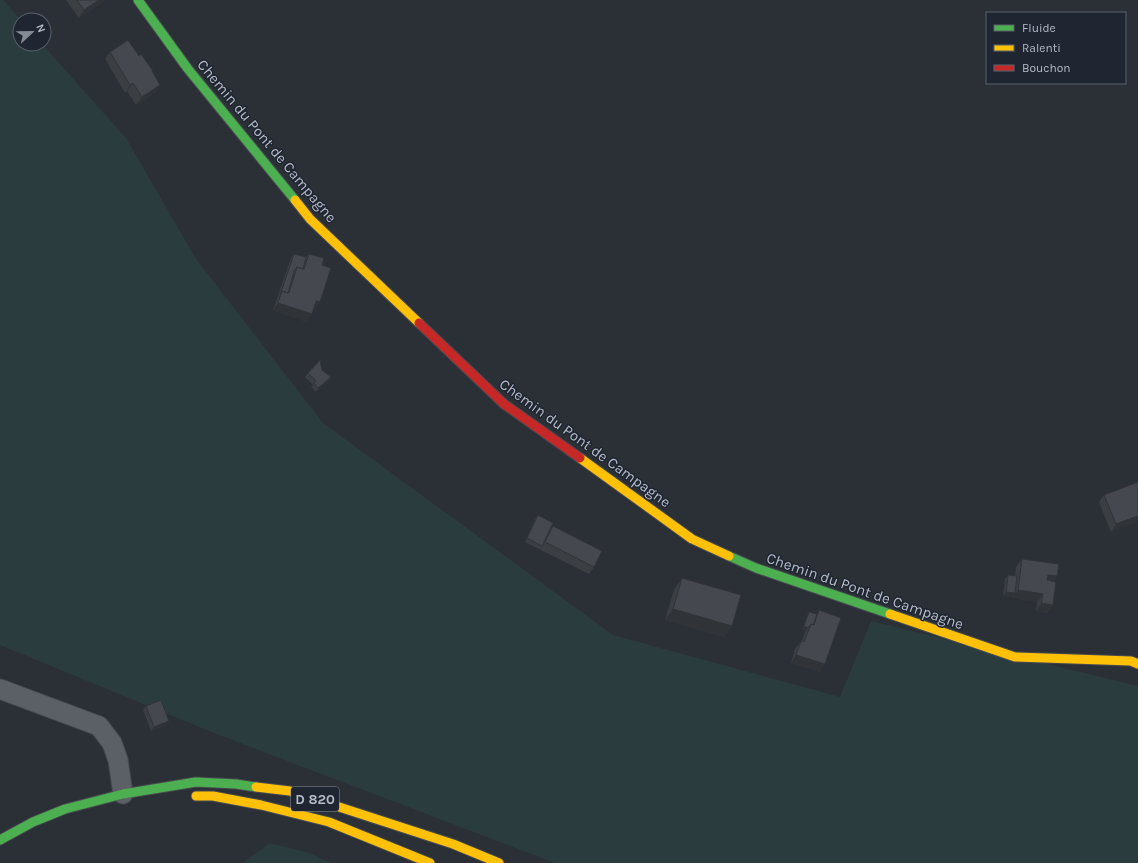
<svg xmlns="http://www.w3.org/2000/svg" width="1138" height="863" font-family="Karla,sans-serif">
<style>
.green{fill:#2b3c3f}
.lines{fill:none;stroke-linecap:round;stroke-linejoin:round}
.street-casing{stroke:#474b50;stroke-width:21}
.fast-casing{stroke:#474b50;stroke-width:11}
.slow-casing{stroke:#474b50;stroke-width:11}
.jam-casing{stroke:#474b50;stroke-width:11}
.street{stroke:#5b5f66;stroke-width:19}
.fast{stroke:#4caf50;stroke-width:9}
.slow{stroke:#ffc107;stroke-width:9}
.jam{stroke:#c62828;stroke-width:9}
.wall{fill:#3b3f44}
.shaded-wall{fill:#303337}
.building{fill:#45494f;stroke:#303337}
.labels{text-anchor:middle;stroke-width:3;stroke-linejoin:round;paint-order:stroke}
.shield{fill:#1f2632;stroke:#898f9b;stroke-width:1}
.shield-label{font-size:14px;font-weight:bold;fill:#b6bcc8}
.street-label{font-size:15px;fill:#b6bcc8;stroke:#1f2632}
</style>
<rect width="100%" height="100%" fill="#2b3037"/>
<!-- green -->
<path class="green" d="M0,0H3L21,20H20V44H42L126,138L196,259L323,423L613,635L840,697L871,621L1138,686V863H555L214,733L0,645Z
M270,843L306,852L332,863H243Z"/>
<g class="lines">
<!-- street casing -->
<g class="street-casing">
<path id="street" d="M0,689L99,726L112,743L118,760L123,794"/>
</g>
<!-- fast casing -->
<g class="fast-casing">
<path id="fast" d="M138,0L188,69L295,200
M729,556L756,568L890,614
M0,840L33,822L65,809L123,794L196,782L236,784L256,787"/>
</g>
<!-- slow casing -->
<g class="slow-casing">
<path id="slow" d="M295,200L310,219L419,323
M580,458L692,539L729,556
M890,614L1015,657L1131,661L1138,664
M256,787L290,791L453,844L499,863
M196,796H213L261,805L329,822L430,863"/>
</g>
<!-- jam casing -->
<g class="jam-casing">
<path id="jam" d="M419,323L504,404L580,458"/>
</g>
<!-- street -->
<use href="#street" class="street"/>
<!-- fast -->
<use href="#fast" class="fast"/>
<!-- slow -->
<use href="#slow" class="slow"/>
<!-- jam -->
<use href="#jam" class="jam"/>
</g>
<!-- wall -->
<path class="wall" d="M66,0H104L103,2L79,18Z
M110,52L139,56L153,71L152,72L155,93L136,105L127,91L125,93L105,59Z
M294,254L306,257L309,254L322,265L320,302L314,310L313,309L307,322L273,310L291,258Z
M322,370L331,377L328,381L316,392L311,387L313,385L305,377L308,373Z
M1138,482V521L1111,532L1099,502L1104,495Z
M538,515L549,530L553,526L594,567L589,574L525,542L535,519Z
M1022,559L1054,581L1053,605L1047,613L1036,611L1037,602L1012,598V597L1003,596L1005,579L1008,575L1015,576L1016,567Z
M682,578L732,626L724,637L665,620L674,590Z
M819,610L820,672L791,663L795,649L801,641H802L805,632L802,630L807,616L809,612L817,614Z
M146,706L166,725L151,731L143,710Z"/>
<!-- shaded-wall -->
<path class="shaded-wall" d="M99,0H104L103,2L79,18L84,10Z
M133,83L127,91L125,93L130,85Z
M160,85L155,93L136,105L142,97Z
M316,301L320,302L314,310L311,309Z
M278,303L312,314L307,322L273,310Z
M331,377L328,381L316,392L318,388Z
M1138,516V521L1111,532L1116,524Z
M1048,575L1057,576L1052,584L1042,583Z
M1018,590L1043,594L1037,602L1012,598Z
M1006,592L1015,593L1012,597L1003,596Z
M1041,603L1053,605L1047,613L1036,611Z
M673,609L732,626L724,637L665,620Z
M804,626L808,628L805,632L802,630Z
M796,655L825,664L820,672L791,663Z
M169,721L166,725L151,731L154,727Z"/>
<!-- building -->
<path class="building" d="M77,0H99L84,10Z
M128,40L139,56L141,54L153,71H152L160,85L142,97L133,83L130,85L110,52Z
M294,254L306,257L303,269L297,267L294,271L288,293L282,291L280,295Z
M309,254L324,258L322,265L331,268L320,302L316,301L312,314L278,303L282,291L289,293L297,267L304,269Z
M320,360L322,370L331,377L318,388L314,383L316,381L308,373Z
M1138,482V516L1116,524L1104,495Z
M538,515L553,523L542,546L527,538Z
M553,526L602,551L594,567L545,542Z
M1022,559L1059,564L1057,576L1048,575L1047,580L1056,582L1053,605L1041,603L1043,594L1018,590Z
M1008,575L1017,576L1015,593L1006,592Z
M682,578L741,595L732,626L673,609Z
M819,610L841,618L825,664L796,655L801,641L804,642L811,624L814,625Z
M809,612L817,614L813,625L811,624L808,628L804,626Z
M161,700L169,721L154,727L146,706Z"/>
<g class="labels">
<!-- shield labels -->
<rect class="shield" x="291" y="787" width="48" height="24" rx="3"/>
<g class="shield-label">
<text x="315" y="804">D 820</text>
</g>
<!-- street labels -->
<g class="street-label">
<text transform="translate(267 141) rotate(50)" y="5">Chemin du Pont de Campagne</text>
<text transform="translate(585 443) rotate(36)" y="5">Chemin du Pont de Campagne</text>
<text transform="translate(865 591) rotate(19)" y="5">Chemin du Pont de Campagne</text>
</g>
</g>
<!-- legend -->
<rect x="986" y="12" width="140" height="72" fill="#1f2632" stroke="#5b626e"/>
<rect x="994" y="25" width="20" height="6" fill="#4caf50" stroke="#5b626e"/>
<text x="1022" y="32" font-size="12" fill="#b6bcc8">Fluide</text>
<rect x="994" y="45" width="20" height="6" fill="#ffc107" stroke="#5b626e"/>
<text x="1022" y="52" font-size="12" fill="#b6bcc8">Ralenti</text>
<rect x="994" y="65" width="20" height="6" fill="#c62828" stroke="#5b626e"/>
<text x="1022" y="72" font-size="12" fill="#b6bcc8">Bouchon</text>
<!-- north arrow -->
<g transform="translate(32 32) rotate(68)"><circle r="19" fill="#1f2632" stroke="#5b626e"/>
<path d="M0-3L7 15L0 10L-7 15Z" fill="#858b95"/>
<text y="-6" font-size="11" font-weight="bold" text-anchor="middle" fill="#b6bcc8">N</text>
</g>
</svg>
